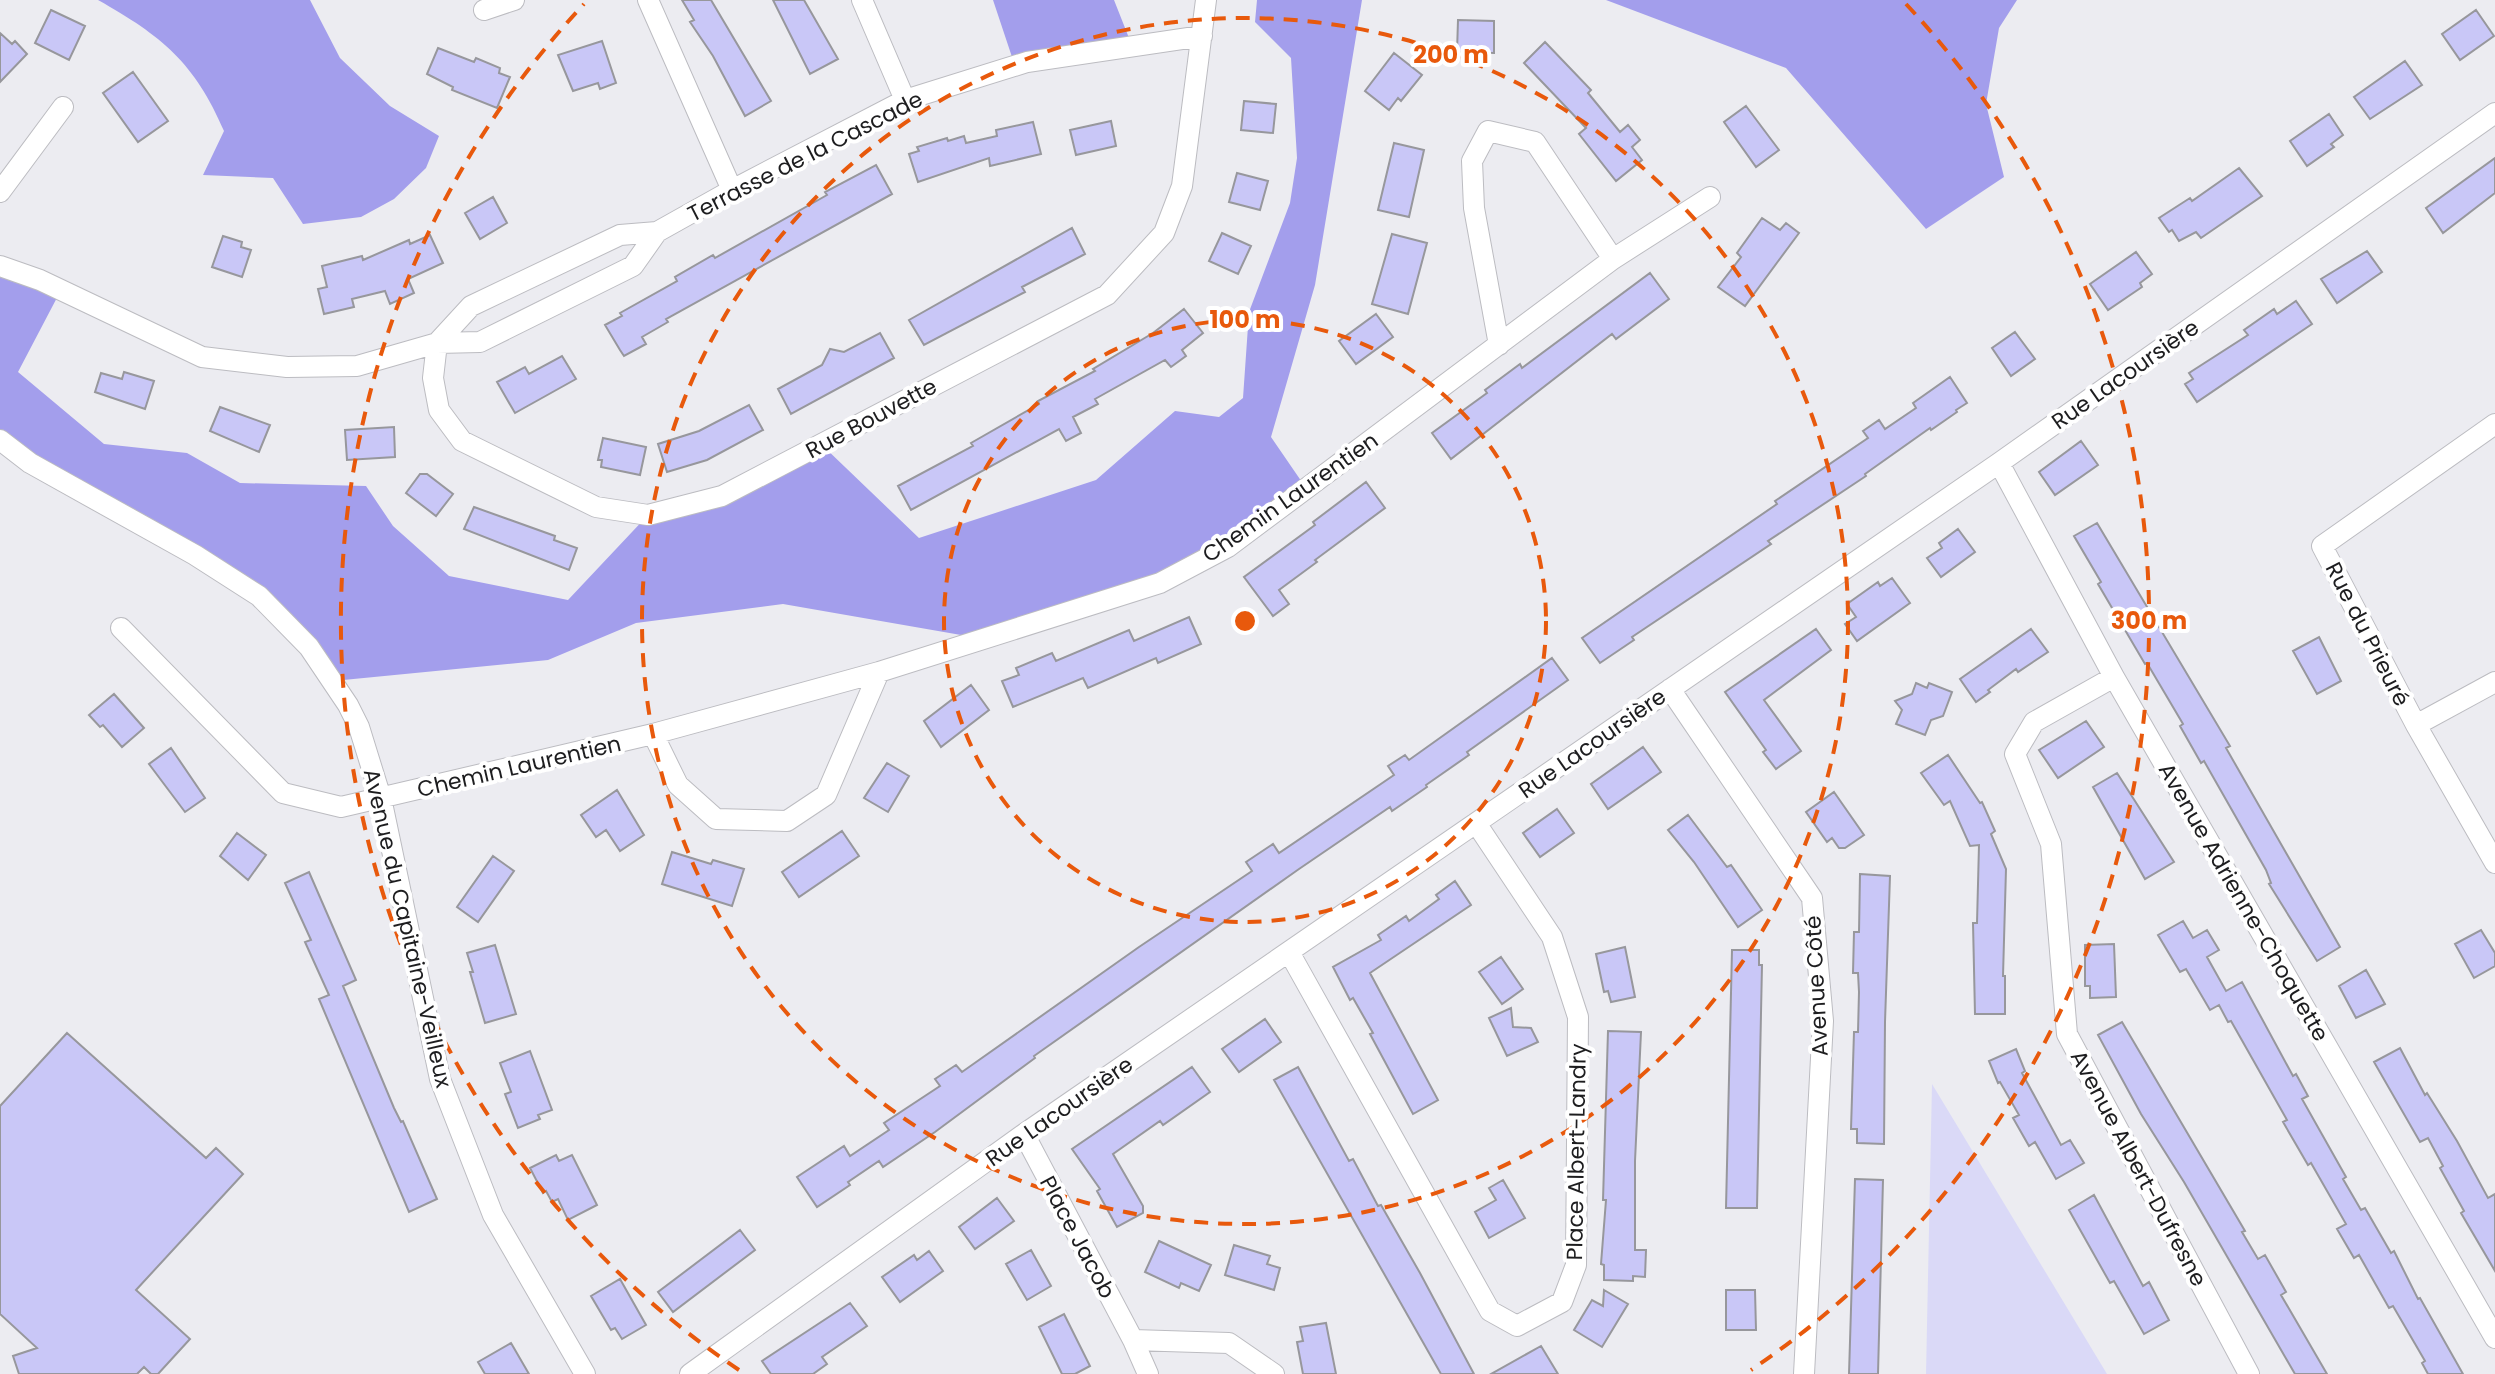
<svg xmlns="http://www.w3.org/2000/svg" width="2495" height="1374" font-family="Poppins,sans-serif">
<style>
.green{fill:#dad9f7}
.forest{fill:#a39eec}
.building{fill:#c9c7f7;stroke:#97979c;stroke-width:2}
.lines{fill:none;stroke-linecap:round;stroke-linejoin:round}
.minor-casing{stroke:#bcbcc1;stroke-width:22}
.minor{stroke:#fff;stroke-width:20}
.ring{fill:none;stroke:#e8590c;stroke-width:4;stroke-dasharray:14 10}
.labels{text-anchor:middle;stroke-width:8;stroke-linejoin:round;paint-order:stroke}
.street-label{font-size:22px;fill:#1d1d1f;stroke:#fff}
.centre{fill:#e8590c;stroke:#fff;stroke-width:4}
.ring-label{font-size:24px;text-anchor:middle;font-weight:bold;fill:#e8590c;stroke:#fff;stroke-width:8;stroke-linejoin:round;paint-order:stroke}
</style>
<rect width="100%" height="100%" fill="#ececf1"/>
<!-- green -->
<path class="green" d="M1932,1084L2107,1374H1926Z"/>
<!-- forest -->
<path class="forest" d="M98,0H310L340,58L390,106L439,136L426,168L394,199L361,217L303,224L273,178L203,175L224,131C195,63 162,36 98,0Z
M993,0H1114L1129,38L1015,66Z
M1257,0H1362L1315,285L1271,437L1306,488L1228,547L984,639L783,604L636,623L548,660L333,681L285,621L0,440V266L61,290L18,372L104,444L187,453L240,483L366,486L393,526L449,576L568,600L648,515L722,496L821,444L919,538L1096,480L1175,411L1219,417L1243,398L1249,312L1290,203L1297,158L1291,58L1255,22Z
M1606,0H2017L1999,28L1986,104L2004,177L1926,229L1786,68Z"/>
<!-- building -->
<path class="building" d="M682,0H711L771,101L745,116L713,56L690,22L694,20Z
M773,0H804L838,59L810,74Z
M51,10L85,26L69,60L35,43Z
M2476,10L2494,36L2460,60L2442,34Z
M1458,20L1494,21V53L1457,52Z
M0,33L12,44L15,41L27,54L0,82Z
M602,41L616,83L600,89L598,83L573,91L558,55Z
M1545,42L1591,90L1588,93L1620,132L1628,125L1640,140L1632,147L1642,160L1616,181L1579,134L1586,128L1524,63Z
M438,48L474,62L476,58L500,68L499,73L510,77L497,108L452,90L453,87L427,74Z
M1394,53L1422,75L1401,101L1398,98L1389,110L1365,91Z
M2405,61L2422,85L2370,119L2354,97Z
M133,72L168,121L138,142L103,93Z
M1244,101L1276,104L1273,133L1241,130Z
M1746,106L1779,150L1756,167L1724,122Z
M2329,114L2343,135L2331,144L2334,147L2307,166L2290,141Z
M1111,121L1116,146L1076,155L1070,130Z
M1033,122L1041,154L990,166L989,158L918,182L909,154L919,151L917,147L947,138L948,141L964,136L966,143L997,136L996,130Z
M1394,143L1424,150L1409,217L1378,210Z
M2495,158V193L2443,233L2426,208Z
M876,165L892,194L666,319L668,322L642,337L646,344L624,356L620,350L605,325L622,316L620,313L677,281L675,277L713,255L715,258L827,195L825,192Z
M2239,168L2262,196L2201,238L2196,232L2179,241L2172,230L2169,232L2159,218L2190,198L2192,201Z
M1237,173L1268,181L1260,210L1229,202Z
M493,197L507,223L480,239L465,213Z
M1762,218L1780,230L1786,223L1799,233L1745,306L1718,287L1741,257L1737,253Z
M1072,228L1085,254L1022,287L1025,292L924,345L909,320Z
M1222,233L1251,246L1238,274L1209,261Z
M1392,234L1427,243L1408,314L1372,304Z
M430,235L443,263L408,279L414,293L390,304L385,291L352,299L354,307L324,314L318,289L327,287L322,266L362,256L363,260L409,240L410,244Z
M223,236L242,242L241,247L251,250L242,277L212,267Z
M2367,251L2382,272L2337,303L2321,279Z
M2136,252L2152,274L2140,283L2142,287L2108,310L2090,284Z
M1650,273L1669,299L1616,339L1612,334L1451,459L1432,433L1487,393L1485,390L1520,364L1522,368Z
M2296,301L2312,324L2197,402L2185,384L2193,379L2189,373L2248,335L2244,330L2274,309L2277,314Z
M1184,309L1203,333L1182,350L1186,356L1171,367L1165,360L1095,399L1098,404L1073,417L1081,433L1066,441L1059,429L911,510L898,486L973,446L971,443L1039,404L1038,401L1095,371L1093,369L1153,333Z
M1376,314L1393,337L1356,364L1339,341Z
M2015,332L2035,359L2011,376L1992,348Z
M880,333L894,358L791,414L778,389L822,365L830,349L844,352Z
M562,356L576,379L515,413L497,382L525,367L529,374Z
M124,372L154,381L145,409L95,392L101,373L122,379Z
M1950,377L1967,403L1956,410L1957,412L1931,430L1930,428L1865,474L1866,476L1768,541L1771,544L1632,637L1634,640L1600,663L1582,638L1777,504L1775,501L1868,438L1863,431L1879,420L1885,429L1916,408L1913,403Z
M749,405L763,430L707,460L667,472L658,444L699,431Z
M220,407L270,425L259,452L210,431Z
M394,427L395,457L347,460L345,430Z
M603,438L646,447L640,475L601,467L602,460H598Z
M2081,441L2098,465L2055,495L2039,472Z
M420,474H427L453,494L436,516L406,493Z
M1366,482L1385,508L1315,560L1317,562L1279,590L1289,604L1273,616L1244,577L1315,525L1313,522Z
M474,507L555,536L554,540L577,548L569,570L464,529Z
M2097,523L2230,746L2226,748L2340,947L2317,961L2269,884L2271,883L2266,870L2204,761L2201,763L2180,726L2183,724L2147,663L2145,664L2098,584L2101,582L2074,536Z
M1958,529L1975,552L1941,577L1927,558L1942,548L1939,543Z
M1892,578L1910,603L1857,641L1845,624L1856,617L1847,604L1878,582L1880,586Z
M1189,617L1201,644L1158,663L1156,658L1088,688L1083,678L1013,707L1002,681L1019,675L1016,668L1052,653L1056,661L1129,630L1134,641Z
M1816,629L1831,650L1764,700L1801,751L1776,769L1763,752L1766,750L1725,692Z
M2031,629L2048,652L2018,672L2016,669L1988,690L1990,692L1976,702L1960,679Z
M2319,637L2341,681L2317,694L2293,651Z
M1552,658L1568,680L1467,752L1469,755L1426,785L1427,787L1392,811L1390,807L1299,869L1034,1056L1035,1058L935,1132L883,1167L879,1161L848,1182L850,1185L817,1207L797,1177L844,1146L850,1156L889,1130L884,1123L940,1086L935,1079L956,1065L962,1072L1139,947L1252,871L1246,862L1273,844L1279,853L1394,775L1388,766L1405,755L1409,760Z
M1916,683L1927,688L1929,683L1952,692L1943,716L1931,720L1925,735L1896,724L1902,710L1895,701L1912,694Z
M971,685L989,710L941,747L924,721Z
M114,694L144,728L122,747L103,725L100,727L89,715Z
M2086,721L2104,747L2058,778L2039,750Z
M1643,747L1661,772L1608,809L1591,784Z
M171,748L205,798L185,812L149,764Z
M1948,755L1980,803L1982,802L1995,831L1991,834L2006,869L2003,976H2005V1014H1975L1973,923H1977L1979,845L1970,846L1950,801L1944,805L1921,773Z
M887,763L909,776L888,812L864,798Z
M2117,773L2174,862L2145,879L2093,787Z
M617,790L644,835L620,851L606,830L596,837L581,815Z
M1834,792L1864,835L1845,848H1839L1832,838L1827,842L1806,812Z
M1557,809L1574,833L1540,857L1523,833Z
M1688,815L1727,867L1731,865L1762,910L1738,927L1694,862L1668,830Z
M842,831L859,856L799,897L782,872Z
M237,833L266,855L248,880L220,856Z
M672,852L711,864L713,860L744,869L732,906L662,884Z
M493,856L514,871L478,922L457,907Z
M309,872L356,980L343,986L394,1108L401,1122L403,1121L437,1199L409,1212L319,999L329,995L305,942L311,940L285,883Z
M1860,874L1890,876L1885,1022L1884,1144L1857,1143V1129H1851L1854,1032H1858L1859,992L1858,973H1853L1854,932H1859Z
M1455,881L1471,905L1370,973L1438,1100L1413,1114L1370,1034L1373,1033L1353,998L1350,1000L1333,967L1381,940L1378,935L1406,916L1409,921L1439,899L1436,895Z
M2183,921L2193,938L2207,930L2219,950L2207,957L2226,991L2242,982L2293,1076L2296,1074L2308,1096L2302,1099L2346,1177L2343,1179L2361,1210L2365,1208L2391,1253L2394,1251L2418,1299L2420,1298L2463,1374H2428L2422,1363L2425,1361L2393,1306L2389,1308L2359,1255L2354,1258L2337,1229L2346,1224L2311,1163L2308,1165L2283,1122L2287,1120L2231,1021L2228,1022L2219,1005L2210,1010L2186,969L2180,972L2158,935Z
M2481,930L2495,953V966L2474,978L2455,944Z
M2114,944L2116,997L2090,998V986H2085V945Z
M495,945L516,1014L485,1023L470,972H473L467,953Z
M1625,947L1635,997L1611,1002L1608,991L1604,992L1596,954Z
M1732,950H1759V965H1762L1757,1208H1726Z
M1501,957L1523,989L1502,1004L1479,972Z
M2366,970L2385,1004L2356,1018L2339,986Z
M1511,1008L1513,1027L1531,1028L1538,1042L1507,1056L1489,1018Z
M1265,1019L1281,1042L1239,1072L1222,1049Z
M2122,1022L2245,1231L2242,1232L2258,1259L2265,1255L2286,1292L2281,1295L2327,1374H2295L2184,1182L2141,1114L2098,1035Z
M1608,1031L1641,1032L1635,1161V1250H1646L1645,1277L1633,1276V1281L1604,1280V1265L1601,1264L1606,1200H1603Z
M67,1033L206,1158L216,1148L243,1174L136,1290L190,1339L158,1374H151L144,1367L137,1374H19L13,1356L37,1348L0,1314V1106Z
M2400,1048L2425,1095L2427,1093L2457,1141L2488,1198L2495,1194V1271L2461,1213L2464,1211L2440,1168L2443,1166L2428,1138L2420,1142L2374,1062Z
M2016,1049L2025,1071L2022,1073L2061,1145L2070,1140L2084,1163L2056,1179L2035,1142L2029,1146L2013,1118L2019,1115L2000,1082L1998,1083L1989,1061Z
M530,1051L552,1110L538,1115L540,1119L518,1128L505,1094L511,1092L500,1063Z
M1192,1067L1210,1092L1163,1125L1160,1121L1113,1154L1143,1206V1213L1117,1227L1097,1191L1100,1189L1072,1149Z
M1298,1067L1349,1161L1353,1159L1378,1206L1381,1205L1420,1273L1474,1374H1441L1274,1080Z
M556,1155L559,1161L572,1155L597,1205L568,1220L558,1199L552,1202L546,1191L543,1193L530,1168Z
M1855,1179L1883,1180L1878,1374H1849Z
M1503,1180L1525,1218L1489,1238L1475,1212L1496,1200L1489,1188Z
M2094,1195L2143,1286L2149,1282L2169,1320L2144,1334L2114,1281L2110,1283L2069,1210Z
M997,1198L1014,1221L975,1249L959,1227Z
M740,1230L755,1250L673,1312L658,1292Z
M1159,1241L1211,1265L1199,1291L1181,1283L1179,1288L1145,1272Z
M1234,1245L1270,1256L1267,1264L1280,1268L1274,1290L1225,1275Z
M1031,1250L1051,1286L1027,1300L1006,1264Z
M929,1251L943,1271L900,1302L882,1277L914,1255L917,1260Z
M620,1279L646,1325L622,1339L615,1328L611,1330L591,1296Z
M1604,1290L1628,1304L1602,1347L1574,1330L1592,1300L1603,1306Z
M1726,1290H1755L1756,1330H1726Z
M850,1303L867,1326L822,1357L827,1364L813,1374H771L762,1361Z
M1064,1314L1090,1366L1075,1374H1062L1039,1327Z
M1326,1323L1336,1374H1303L1297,1342L1303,1341L1300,1327Z
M511,1343L529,1374H485L478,1362Z
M1541,1346L1558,1374H1491Z"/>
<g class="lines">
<!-- minor casing -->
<g class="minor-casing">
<path id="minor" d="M648,0L732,190
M862,0L905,100
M484,10L514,0
M0,192L63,107
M0,266L40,280L202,357L287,367L357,366L437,343L480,342L633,266L657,232
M437,343L433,378L439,410L462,441L596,507L648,515L722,496L1107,295L1164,233L1182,186L1206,0
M437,343L471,306L620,235L657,232L732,190L905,100L1027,62L1202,36
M1499,345L1474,208L1472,161L1488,131L1535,142L1613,259
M2495,424L2322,546L2416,725L2495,863
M0,440L30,463L195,555L259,596L309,647L348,705L359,727L381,798L440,1079L493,1215L585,1374
M1999,463L2114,677L2495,1338
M121,628L283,793L341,807L653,734L879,672L1160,583L1228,547L1613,259L1710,197
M2114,677L2034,722L2015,754L2051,844L2067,1034L2249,1374
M1670,689L1812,898L1823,1021L1804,1374
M2416,725L2495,682
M653,734L678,785L716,819L787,821L826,795L879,672
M1289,952L1490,1311L1517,1326L1562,1302L1576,1265L1578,1017L1552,937L1476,823
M1024,1134L1133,1340L1148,1374
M1133,1340L1229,1343L1274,1374
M690,1374L1024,1134L1999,463L2495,113"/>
</g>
<!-- minor -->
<use href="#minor" class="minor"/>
</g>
<!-- distance rings -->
<g class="ring">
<circle cx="1245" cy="621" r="301"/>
<circle cx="1245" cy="621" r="603"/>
<path d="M739 1370A904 904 0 0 1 584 4M1906 4A904 904 0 0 1 1751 1370"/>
</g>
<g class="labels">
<!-- street labels -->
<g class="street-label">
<text transform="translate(805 156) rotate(-27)" y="8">Terrasse de la Cascade</text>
<text transform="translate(2125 374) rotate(-35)" y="8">Rue Lacoursière</text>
<text transform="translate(871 418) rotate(-28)" y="8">Rue Bouvette</text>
<text transform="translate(1290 497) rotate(-35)" y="8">Chemin Laurentien</text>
<text transform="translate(2368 634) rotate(63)" y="8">Rue du Prieuré</text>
<text transform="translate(1592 743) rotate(-35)" y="8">Rue Lacoursière</text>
<text transform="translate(519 766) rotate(-13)" y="8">Chemin Laurentien</text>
<text transform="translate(2244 902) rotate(60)" y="8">Avenue Adrienne-Choquette</text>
<text transform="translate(408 928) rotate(77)" y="8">Avenue du Capitaine-Veilleux</text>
<text transform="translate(1816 986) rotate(-93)" y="8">Avenue Côté</text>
<text transform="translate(1059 1111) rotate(-35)" y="8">Rue Lacoursière</text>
<text transform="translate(1576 1152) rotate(-89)" y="8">Place Albert-Landry</text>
<text transform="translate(2139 1168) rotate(62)" y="8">Avenue Albert-Dufresne</text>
<text transform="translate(1078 1237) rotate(62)" y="8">Place Jacob</text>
</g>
</g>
<circle cx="1245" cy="621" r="12" class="centre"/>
<g class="ring-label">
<text x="1451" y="63">200 m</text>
<text x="1245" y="328">100 m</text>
<text x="2149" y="629">300 m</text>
</g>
</svg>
